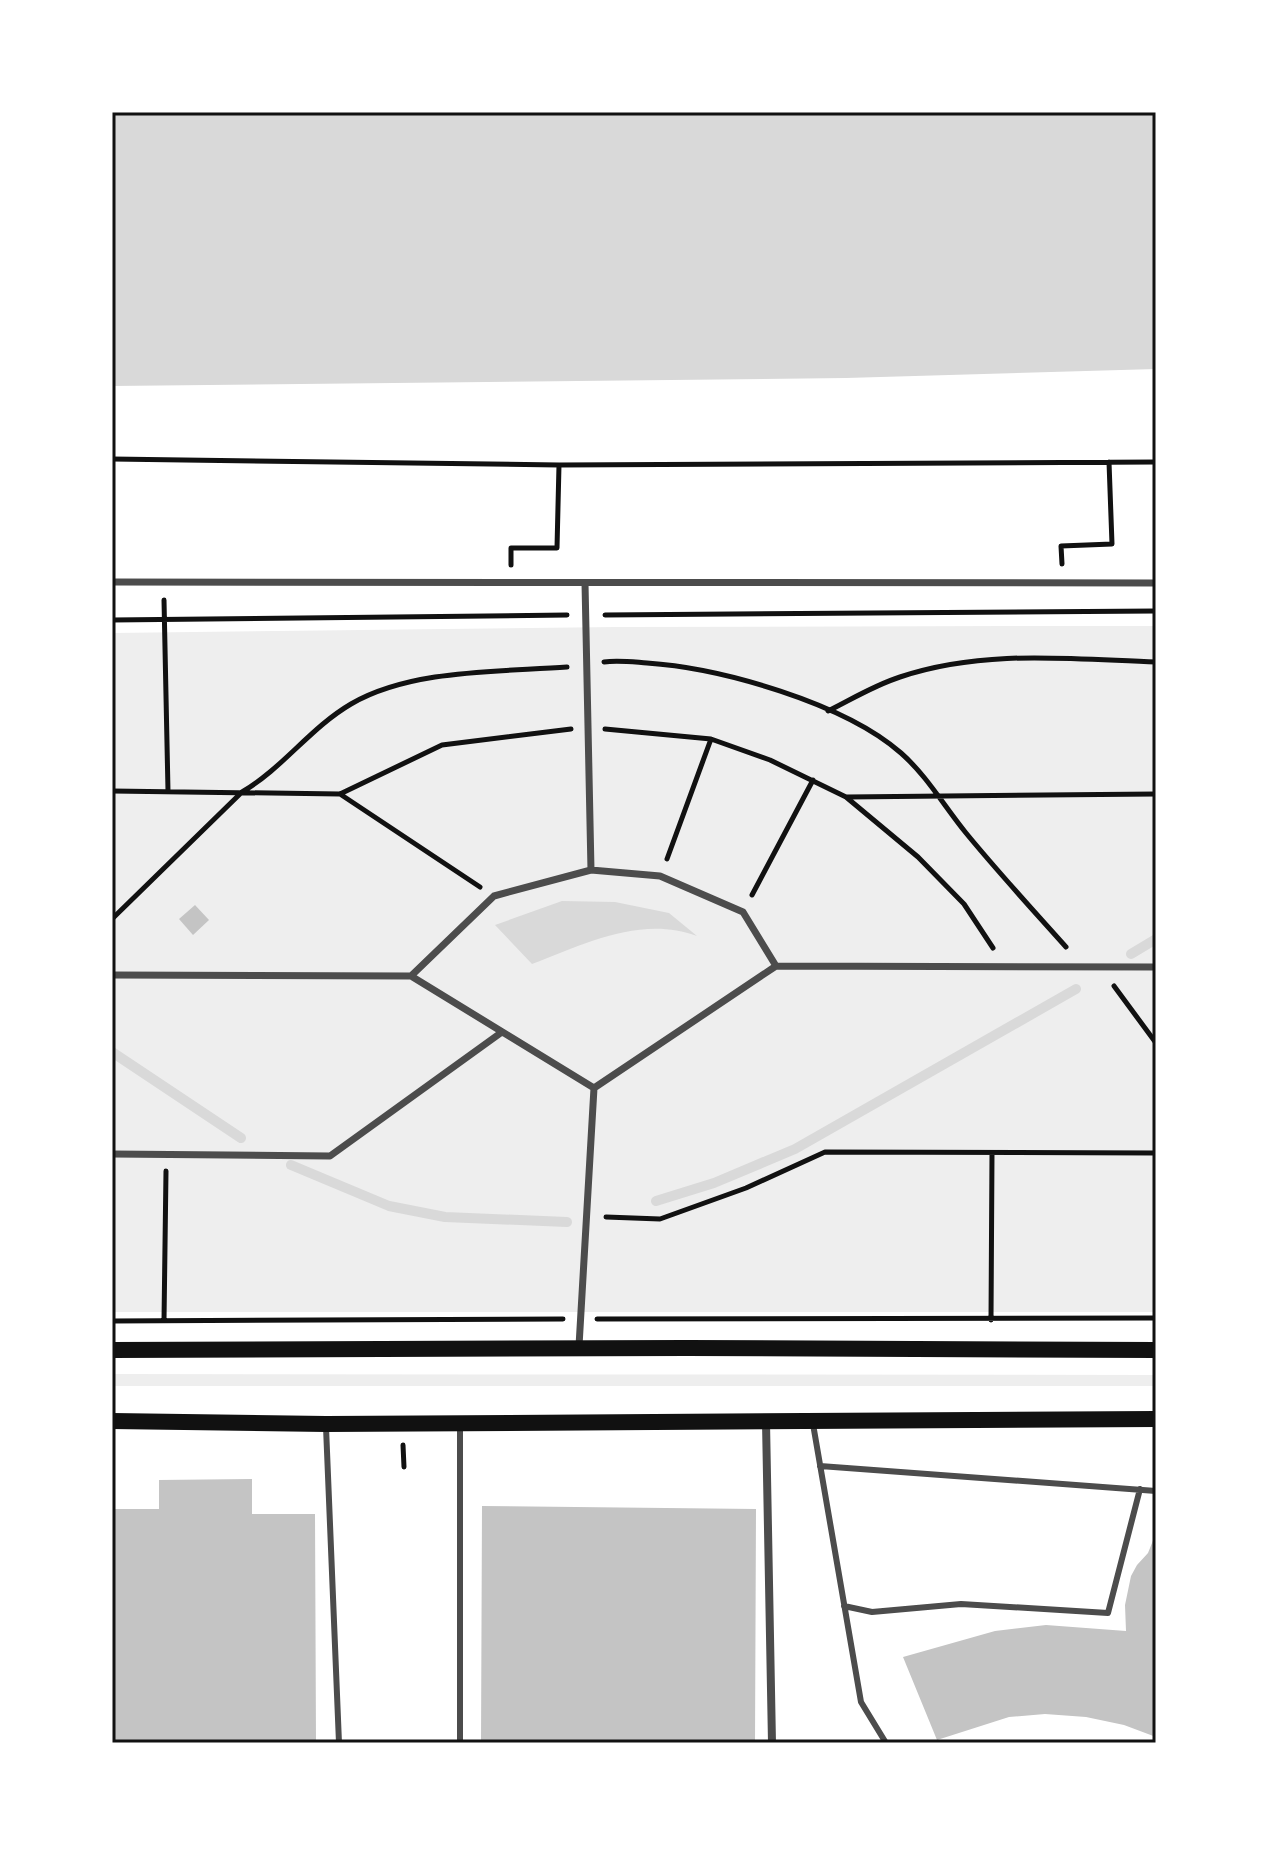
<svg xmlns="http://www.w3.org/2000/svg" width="1268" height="1855" font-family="'Titillium Web',sans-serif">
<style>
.green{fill:#eee}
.water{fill:#d9d9d9}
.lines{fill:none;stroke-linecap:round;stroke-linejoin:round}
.stream{stroke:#d9d9d9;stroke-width:10}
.building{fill:#c4c4c4}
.path{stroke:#111;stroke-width:5}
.service{stroke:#4c4c4c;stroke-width:6}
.pedestrian{stroke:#4c4c4c;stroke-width:7}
.minor{stroke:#4c4c4c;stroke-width:8}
.secondary{stroke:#111;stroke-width:16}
.neatline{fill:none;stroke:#111;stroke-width:3}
</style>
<rect width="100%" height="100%" fill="#fff"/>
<!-- green -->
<path class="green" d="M1012,626H1156V1312H112V633L616,627Z
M112,1374L1156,1375V1386H112Z"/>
<!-- water -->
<path class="water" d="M112,112H1156V369L846,378L112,386Z
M562,901L615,902L669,913L697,936C641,915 584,944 532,964L495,925Z"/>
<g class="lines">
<!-- stream -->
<path class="stream" d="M1131,954L1156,939
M112,1052L241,1138
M291,1165L389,1206L445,1217L567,1222
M656,1201L714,1183L795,1149L1076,989"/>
</g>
<!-- building -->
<path class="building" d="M195,905L209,920L193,935L179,919Z
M252,1479V1514H315L316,1743H112V1509H159V1480Z
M482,1506L756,1509L755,1743H481Z
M1156,1533V1737L1124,1725L1086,1717L1045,1714L1009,1717L937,1740L903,1657L995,1631L1046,1625L1126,1631L1125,1605L1131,1576L1137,1565L1148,1553Z"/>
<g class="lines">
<!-- path -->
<path class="path" d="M112,459L559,465L1156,462
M1062,564L1061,546L1112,544L1109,462
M511,565V548H557L559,465
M164,600L168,791
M605,615L1156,611
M112,620L567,615
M604,662C618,660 633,662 647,663C721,668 844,703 901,753C927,776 944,806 966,833C998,872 1032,909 1066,947
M828,711C852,699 875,685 900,677C983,649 1070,659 1156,662
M605,729L711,739L770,760L846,797L918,857L964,904L993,948
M112,791L340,794L442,745L571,729
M340,794L480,887
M847,797L1156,794
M667,859L711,739
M752,895L813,780
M112,919L242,792C283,768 310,728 351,704C411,669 499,672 567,667
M1114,986L1156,1043
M606,1217L660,1219L746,1188L825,1152L1156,1153
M597,1319L1156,1318
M991,1320L992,1153
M112,1321L563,1319
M164,1321L166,1171
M403,1445L404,1467"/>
<!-- service -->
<path class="service" d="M460,1423V1743
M813,1424L861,1702L886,1743
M326,1427L339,1743
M820,1466L1156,1491
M844,1606L872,1612L961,1604L1108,1613L1140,1489"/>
<!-- pedestrian -->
<path class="pedestrian" d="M112,582L1156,583
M585,583L591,870L660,876L743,912L776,966L1156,967
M112,975L411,976L594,1088
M411,976L494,896L591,870
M112,1154L330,1156L502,1032
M579,1346L594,1088L776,966"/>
<!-- minor -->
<path class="minor" d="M766,1422L772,1743"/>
<!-- secondary -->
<path class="secondary" d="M112,1350L687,1348L1156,1350
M112,1421L326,1424L1156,1419"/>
</g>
<!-- border -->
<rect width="1268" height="1855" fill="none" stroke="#ffffff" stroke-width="228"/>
<rect x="114" y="114" width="1040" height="1627" class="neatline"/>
</svg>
